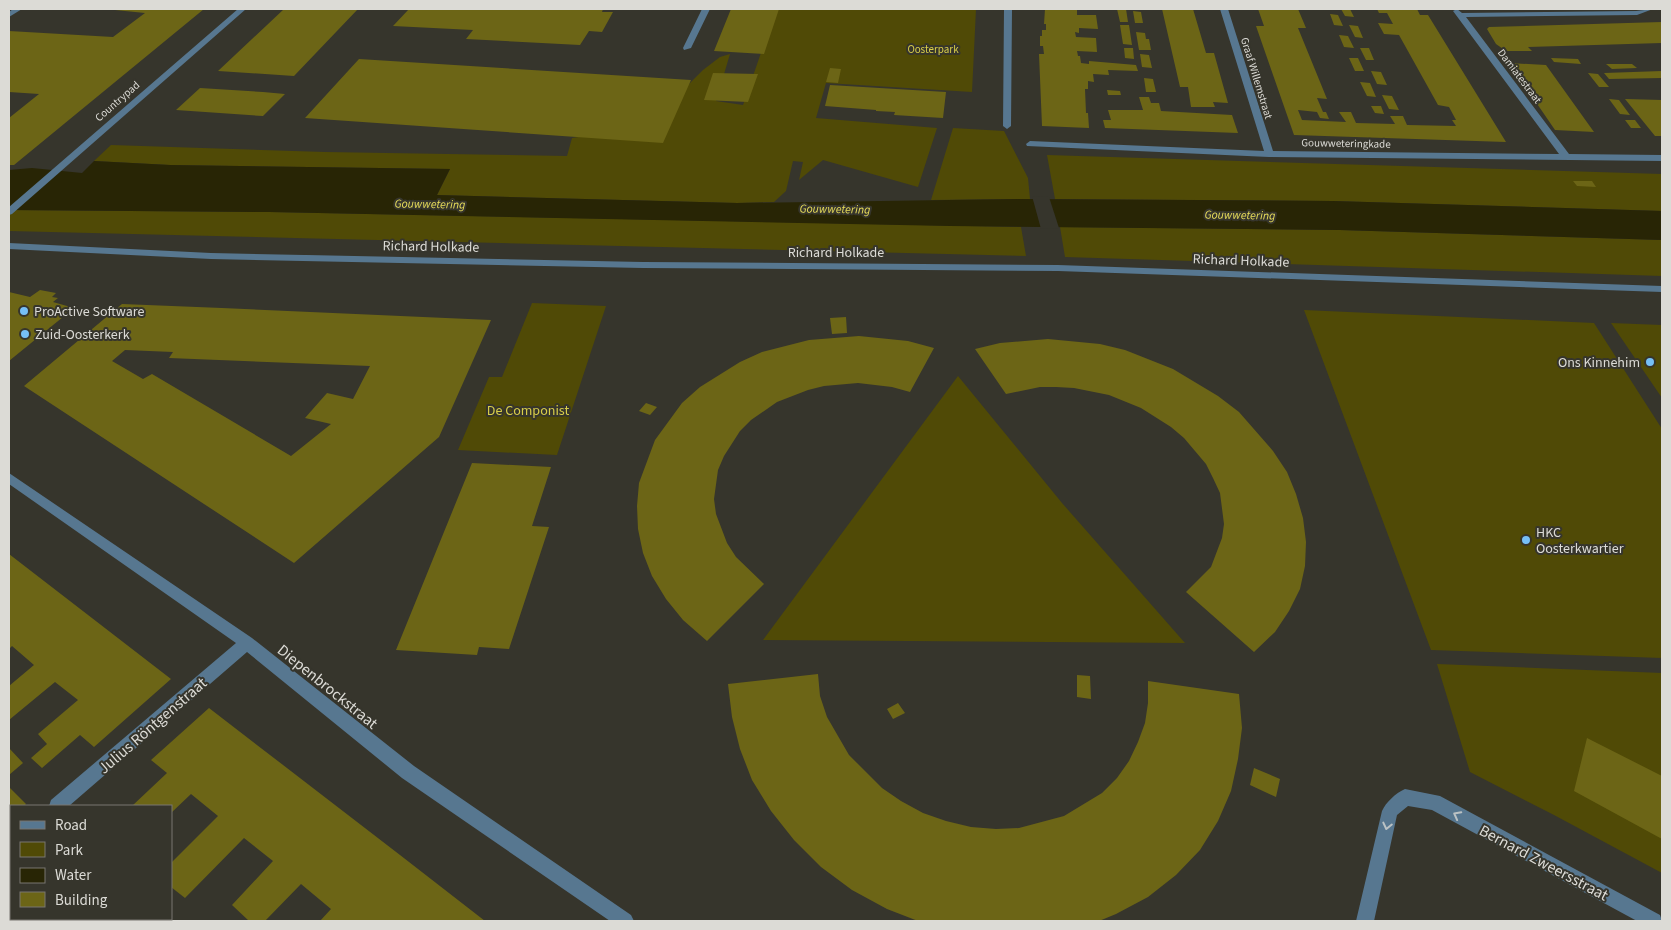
<svg xmlns="http://www.w3.org/2000/svg" width="1671" height="930" font-family="'Source Sans 3',sans-serif">
<style>
.green{fill:#504a06}
.water{fill:#282505}
.pier{fill:#36352c}
.building{fill:#6c6516;fill-rule:evenodd}
.lines{fill:none;stroke-linecap:round;stroke-linejoin:round}
.minor{fill:#577790;fill-rule:evenodd}
.oneway{stroke:#bbc2c4}
.poi-dot{fill:#76c0f7;stroke:#36352c;stroke-width:2}
.labels{text-anchor:middle;stroke-width:4;stroke-linejoin:round;paint-order:stroke}
.far-park-label{font-size:11px;fill:#d9ce49;stroke:#36352c}
.far-street-label{font-size:11px;fill:#dcdbd6;stroke:#36352c}
.far-water-label{font-size:12px;font-style:italic;fill:#e8dd5a;stroke:#36352c}
.street-label{font-size:14px;fill:#dcdbd6;stroke:#36352c}
.poi-label{font-size:14px;fill:#dcdbd6;stroke:#36352c;text-anchor:start}
.park-label{font-size:14px;fill:#d9ce49;stroke:#36352c}
.near-street-label{font-size:16px;fill:#dcdbd6;stroke:#36352c}
</style>
<rect width="100%" height="100%" fill="#36352c"/>
<!-- green -->
<path class="green" d="M776,9H976L972,92L826,83L816,118L937,128L918,187L823,160L799,180L803,162L793,161L786,191L774,202L737,203L437,195L450,169L170,165L94,161L111,145L325,152L567,156L572,138L584,136L676,97L703,70L720,57L730,54L716,101L743,105Z
M953,128L1004,131L1028,178L1030,199L931,200Z
M1047,155L1662,174V211L1333,201L1055,199Z
M9,210L270,212L1021,227L1026,256L9,231Z
M1060,227L1340,230L1662,240V276L1065,257Z
M532,303L606,306L557,455L458,450L489,377H502Z
M1304,310L1594,323L1662,429V658L1431,650Z
M1611,323L1662,325V398Z
M958,376L1062,503L1185,643L763,640Z
M1437,664L1662,673V873L1554,815L1470,772Z"/>
<!-- water -->
<path class="water" d="M94,161L170,165L450,169L437,195L737,203L1017,199L1333,201L1662,211V240L1340,230L950,226L270,212L9,210V170L32,168L82,173Z"/>
<!-- pier -->
<path class="pier" d="M1032,196L1049,197L1059,228L1041,229Z"/>
<!-- building -->
<path class="building" d="M105,9H204L14,165H9V118L39,94L9,92V31L113,37L145,13Z
M284,9H358L294,76L218,71Z
M409,9H603L602,12H613L602,32L589,31L580,45L466,39L473,30L393,26Z
M731,9H779L764,54L714,51Z
M1045,9H1077V15H1096L1098,29L1079,28V33L1075,32L1076,37L1096,38L1097,52L1077,51L1078,56H1080L1081,63L1089,64V61L1136,65L1138,71L1108,70L1109,75L1093,74L1094,82L1088,81V89H1085L1086,113H1088L1089,128L1042,126L1039,54H1044L1043,46H1040V36H1042V30H1046V24H1044Z
M1117,9H1126L1128,22H1120Z
M1162,9H1193L1206,53H1214L1228,103L1213,102L1215,107H1191L1188,87H1180Z
M1258,9H1298L1306,28H1298L1327,99L1317,98L1323,112H1326L1329,119L1320,118L1317,112L1298,110L1302,120L1346,122L1339,112H1351L1356,123L1395,124L1390,116H1403L1407,125L1456,126L1452,120H1456L1449,107L1438,105L1399,35L1384,34L1378,23L1393,24L1387,13H1379L1377,9H1417L1420,15H1428L1506,142L1294,135L1256,26H1264Z
M1341,9H1350L1354,17L1345,16Z
M1133,11L1141,12L1143,23H1135Z
M1330,14L1338,15L1343,26L1334,25Z
M1662,22V43L1528,47L1532,51H1506L1496,44L1487,29L1489,27Z
M1120,25H1129L1132,45L1123,44Z
M1349,25L1358,26L1363,38L1355,37Z
M1136,32L1145,33L1146,39H1149L1151,50H1139Z
M1339,35L1348,36L1354,48L1344,47Z
M1124,48H1133L1134,59L1125,58Z
M1360,48H1369L1374,60H1366Z
M1140,54L1149,55L1152,68L1142,67Z
M1349,58H1358L1364,71H1355Z
M1551,58L1578,59L1581,64L1554,62Z
M359,59L691,80L663,143L305,118Z
M1509,63L1546,65L1594,132L1555,130Z
M1606,64H1632L1637,68L1612,69Z
M830,68L841,69L838,83L826,82Z
M1371,71L1381,72L1387,85L1377,84Z
M1662,71V78L1609,79L1604,73Z
M713,73L758,74L748,102L704,100Z
M1588,73L1598,74L1609,87H1599Z
M1144,78L1153,79L1156,92H1146Z
M1360,82L1370,83L1376,97L1367,96Z
M830,85L946,92L943,118L894,115L895,112L876,111V110L825,106Z
M200,88L263,92L285,94L263,116L176,110Z
M1107,90L1120,91L1121,95H1108Z
M1382,95L1392,96L1399,110L1389,109Z
M1139,97H1149L1151,103H1159L1161,111L1232,115L1238,133L1105,128L1103,120H1111L1108,110H1143Z
M1609,99L1619,100L1630,115L1620,114Z
M1625,99L1662,100V136H1655Z
M1371,106H1381L1384,114L1375,113Z
M1625,120H1635L1641,128H1631Z
M1573,181H1592L1596,187L1577,186Z
M40,290L56,293L52,297L58,298L53,302L74,308L9,361V292L30,297Z
M122,304L222,308L491,320L439,437L294,563L24,386ZM125,350L173,352L169,358L370,366L353,399L327,393L305,418L331,424L291,456L152,374L143,379L112,361Z
M846,317L847,333L832,334L830,318Z
M859,336L908,341L934,348L910,392L892,387L858,383L824,386L808,390L777,402L751,420L740,431L724,456L718,470L714,499L716,514L727,543L736,557L764,584L707,641L683,620L666,599L652,576L643,553L638,529L637,506L639,483L655,440L682,403L700,387L740,362L762,352L809,340Z
M1048,339L1100,344L1125,350L1173,369L1218,396L1239,412L1273,451L1287,472L1296,494L1303,518L1306,542L1305,566L1300,589L1289,611L1275,632L1254,652L1186,592L1211,567L1222,538L1224,524L1220,493L1213,478L1206,464L1184,438L1171,427L1141,408L1109,395L1074,388L1056,387H1040L1006,394L975,349L1000,343Z
M646,403L657,407L650,415L639,411Z
M472,463L551,467L532,526L549,527L509,649L479,647L477,655L396,650Z
M9,554L171,679L94,747L80,735L42,768L31,758L47,744L38,734L78,700L55,682L9,720V686L34,665L12,646L9,649Z
M818,674L820,696L827,717L849,755L882,788L901,801L923,813L946,821L971,827L996,829L1019,828L1064,816L1102,793L1117,778L1129,761L1138,742L1145,723L1148,703V681L1239,694L1242,728L1238,759L1231,791L1218,821L1200,850L1176,875L1148,897L1116,914L1099,921H918L887,909L852,890L821,867L794,840L771,811L752,780L740,749L732,717L728,684Z
M1077,675L1090,676L1091,699L1077,697Z
M898,703L905,713L893,719L887,709Z
M209,708L400,855L485,921H320L331,909L301,884L265,921H249L232,905L273,861L244,838L185,898L171,887V863L218,816L191,794L171,813V806H132L167,773L151,760Z
M1587,738L1662,776V839L1574,791Z
M9,748L23,763L9,775Z
M1254,768L1280,779L1276,797L1250,785Z
M9,787L26,804L24,806H11V817L9,819Z
M87,919H118L121,921H89Z"/>
<g class="lines">
<!-- minor -->
<path class="minor" d="M13,9H22L9,17V12Z
M238,9H246L12,214L9,215V207Z
M702,9H710L691,48L684,50L683,48Z
M1004,9H1012L1011,126L1007,129L1003,126Z
M1220,9H1228L1273,151L1559,154L1453,11L1457,9L1462,13L1636,11L1653,9L1637,15L1466,17L1569,154L1662,155V161L1269,157L1027,146L1026,144L1030,141L1264,151Z
M9,243L211,253L643,262L1058,265L1662,286V292L1058,271L643,268L211,259L9,249Z
M9,473L252,638L414,766L631,915L634,921H610L402,778L247,652L69,806H49L51,800L236,643L9,484Z
M1405,789L1440,796L1660,915L1662,921H1637L1432,810L1408,806L1397,815L1374,921H1356L1382,811C1386,802 1396,793 1405,789Z
M11,838V855L9,856V839Z"/>
</g>
<!-- one-way arrows -->
<defs><path id="oneway-chevron" d="M-2-3.5L2.5 0L-2 3.5" fill="none" stroke-width="1.6" stroke-linecap="round" stroke-linejoin="round" transform="scale(1.25)"/></defs>
<g class="oneway">
<use href="#oneway-chevron" transform="translate(1457 815) rotate(-152)"/>
<use href="#oneway-chevron" transform="translate(1387 826) rotate(103)"/>
</g>
<!-- markers -->
<g class="poi-dot">
<circle cx="24" cy="311" r="5"/>
<circle cx="25" cy="334" r="5"/>
<circle cx="1650" cy="362" r="5"/>
<circle cx="1526" cy="540" r="5"/>
</g>
<g class="labels">
<!-- far-park labels -->
<g class="far-park-label">
<text x="933" y="53">Oosterpark</text>
</g>
<!-- far-street labels -->
<g class="far-street-label">
<text transform="translate(1520 76) rotate(53)" y="4">Damiatestraat</text>
<text transform="translate(1257 78) rotate(73)" y="4">Graaf Willemstraat</text>
<text transform="translate(117 101) rotate(-41)" y="4">Countrypad</text>
<text transform="translate(1346 143) rotate(1)" y="4">Gouwweteringkade</text>
</g>
<!-- far-water labels -->
<g class="far-water-label">
<text transform="translate(430 204) rotate(1)" y="4">Gouwwetering</text>
<text transform="translate(835 209) rotate(1)" y="4">Gouwwetering</text>
<text transform="translate(1240 215) rotate(1)" y="4">Gouwwetering</text>
</g>
<!-- street labels -->
<g class="street-label">
<text transform="translate(431 246) rotate(1)" y="5">Richard Holkade</text>
<text x="836" y="257">Richard Holkade</text>
<text transform="translate(1241 260) rotate(2)" y="5">Richard Holkade</text>
</g>
<!-- poi labels -->
<g class="poi-label">
<text x="34" y="316">ProActive Software</text>
<text x="35" y="339">Zuid-Oosterkerk</text>
<text x="1640" y="367" text-anchor="end">Ons Kinnehim</text>
<text x="1536" y="537">HKC<tspan x="1536" dy="16">Oosterkwartier</tspan></text>
</g>
<!-- park labels -->
<g class="park-label">
<text x="528" y="415">De Componist</text>
</g>
<!-- near-street labels -->
<g class="near-street-label">
<text transform="translate(328 686) rotate(39)" y="6">Diepenbrockstraat</text>
<text transform="translate(152 725) rotate(-41)" y="6">Julius Röntgenstraat</text>
<text transform="translate(1544 862) rotate(28)" y="6">Bernard Zweersstraat</text>
</g>
</g>
<!-- border -->
<rect width="1671" height="930" fill="none" stroke="#dcdbd6" stroke-width="20"/>
<!-- legend -->
<rect x="10" y="805" width="162" height="115" fill="#36352c" stroke="#787770"/>
<rect x="20" y="821" width="25" height="8" fill="#577790" stroke="#787770"/>
<text x="55" y="830" font-size="15" fill="#dcdbd6">Road</text>
<rect x="20" y="842" width="25" height="15" fill="#504a06" stroke="#787770"/>
<text x="55" y="855" font-size="15" fill="#dcdbd6">Park</text>
<rect x="20" y="868" width="25" height="15" fill="#282505" stroke="#787770"/>
<text x="55" y="880" font-size="15" fill="#dcdbd6">Water</text>
<rect x="20" y="892" width="25" height="15" fill="#6c6516" stroke="#787770"/>
<text x="55" y="905" font-size="15" fill="#dcdbd6">Building</text>
</svg>
